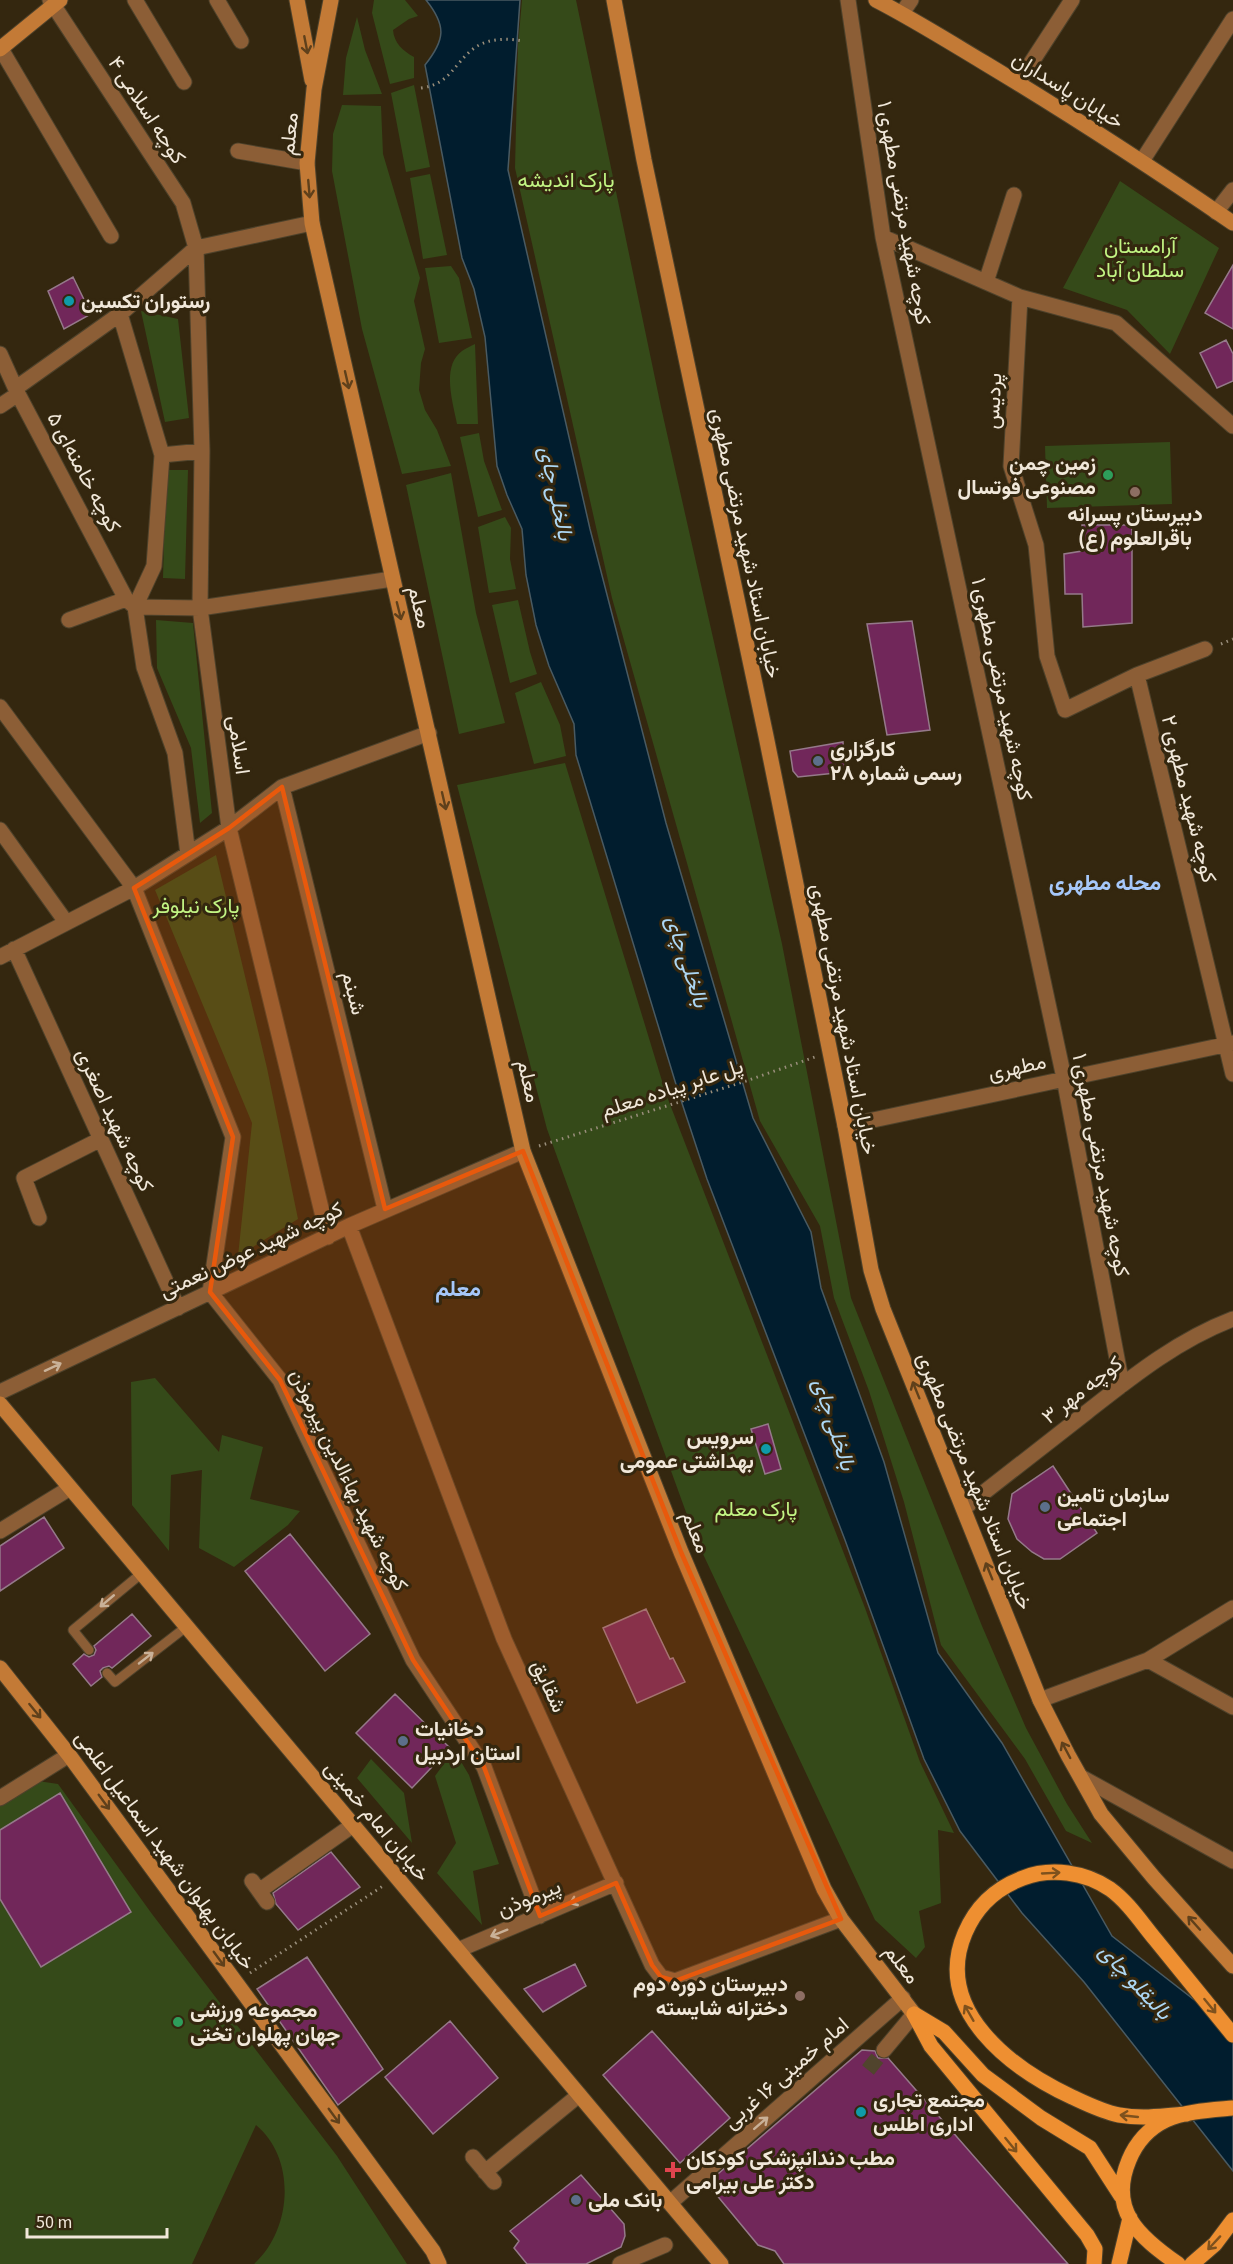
<svg xmlns="http://www.w3.org/2000/svg" width="1233" height="2264" font-family="'Source Sans 3',Vazirmatn,sans-serif">
<style>
.green{fill:#354a19}
.water{fill:#011d2e;stroke:#495a62;stroke-width:1.5}
.building{fill:#71275a;stroke:#95798a;stroke-width:1.5}
.lines{fill:none;stroke-linecap:round;stroke-linejoin:round}
.street-tunnel{stroke:#50442d;stroke-width:15;stroke-dasharray:15 8;stroke-linecap:butt}
.lane-casing{stroke:#4e422b;stroke-width:11}
.street-casing{stroke:#4e422b;stroke-width:17}
.secondary-casing{stroke:#4e422b;stroke-width:17}
.primary-casing{stroke:#4e422b;stroke-width:17}
.path{stroke:#998e7b;stroke-width:3;stroke-dasharray:1.5 4.5;stroke-linecap:butt}
.lane{stroke:#8c5e36;stroke-width:9}
.street{stroke:#8c5e36;stroke-width:15}
.secondary{stroke:#c37a36;stroke-width:15}
.primary{stroke:#ee8f31;stroke-width:15}
.oneway{stroke:#5f401b}
.oneway2{stroke:#c9b198}
.oneway3{stroke:#7e511d}
.marked{fill:#e8590c;fill-opacity:0.2;stroke:#e8590c;stroke-width:4.5;stroke-linejoin:round}
.culture-dot{fill:#0f9aa8;stroke:#34270f;stroke-width:2}
.leisure-dot{fill:#2e9e5b;stroke:#34270f;stroke-width:2}
.education-dot{fill:#8d6e63;stroke:#34270f;stroke-width:2}
.service-dot{fill:#5c6f8a;stroke:#34270f;stroke-width:2}
.health-dot{fill:#e0444e;stroke:#34270f;stroke-width:2}
.labels{text-anchor:middle;stroke-width:6;stroke-linejoin:round;paint-order:stroke}
.street-label{font-size:21px;fill:#f1e8da;stroke:#34270f}
.park-label{font-size:21px;fill:#c2f584;stroke:#34270f}
.poi-label{font-size:21px;font-weight:bold;fill:#f1e8da;stroke:#34270f;text-anchor:start}
.water-label{font-size:22px;font-style:italic;fill:#acd7f4;stroke:#34270f}
.neighbourhood-label{font-size:22px;font-weight:bold;fill:#a6c8fa;stroke:#34270f}
</style>
<rect width="100%" height="100%" fill="#34270f"/>
<!-- green -->
<path class="green" d="M374,0H405L418,16L409,19L393,30C394,43 403,51 414,57V78L390,84L372,13Z
M522,0H576L661,407L782,944L851,1298L982,1626L1026,1728L1067,1804L1092,1843L1066,1831L1025,1759L941,1645L904,1502L869,1391L834,1298L820,1226L760,1121L612,598L515,168L518,46Z
M357,17L365,50L382,94L343,95L346,58Z
M414,85L430,167L406,172L391,93Z
M342,105L381,106L383,154L420,278L414,301L425,349L421,363L419,390L425,410L437,430L451,466L402,474L362,329L332,171L333,134Z
M430,174L447,255L423,259L410,178Z
M1120,181L1219,248L1170,354L1127,310L1063,288Z
M451,266L459,278L472,338L439,343L425,268Z
M141,311L178,319L189,418L165,422Z
M475,344L478,424H457C453,403 441,366 462,351C466,348 471,346 475,344Z
M479,433L484,461L502,510L478,517L460,437Z
M1170,442L1172,504L1047,508L1045,446Z
M166,470H188L185,579L163,578Z
M451,473L476,613L505,723L459,734L406,485Z
M505,517L511,528L510,559L516,589L489,593L478,527Z
M518,600L530,652L537,674L510,683L492,605Z
M156,620L193,623L212,813L200,823L191,748L157,668Z
M541,682L560,725L566,756L534,764L515,693Z
M565,763L666,1094L865,1608L920,1762L954,1833L938,1830L941,1903L919,1911L925,1947L916,1958L875,1920L695,1537L547,1129L457,785Z
M216,855L267,1068L298,1219L238,1256L252,1123L155,890Z
M155,1378L219,1452L222,1435L263,1447L250,1499L300,1511L288,1525L234,1567L199,1548L202,1470L171,1475L169,1551L132,1505L131,1382Z
M454,1750L469,1775L499,1864L473,1871L482,1925L437,1873L456,1843L435,1776Z
M371,1759L404,1793L412,1843L357,1778Z
M38,1781L58,1784L152,1914L337,2156L407,2264H254C292,2230 297,2159 256,2125L192,2264H0V1899L41,1967L131,1912L60,1794L0,1830V1805Z"/>
<!-- water -->
<path class="water" d="M426,0H520L508,170L590,529L666,823L753,1118L811,1232L821,1288L884,1462L938,1653L1002,1743L1112,1936L1233,2030V2171L1084,1982L1022,1913L960,1831L924,1759L845,1540L707,1179L678,1091L576,755L574,724L549,666L536,625L526,575L522,529L507,495L497,466L485,337L474,289L462,258L425,65C445,40 447,26 426,0Z"/>
<!-- building -->
<path class="building" d="M1233,265V329L1205,313Z
M73,277L91,314L64,329L48,291Z
M1226,340L1233,354V381L1217,388L1200,353Z
M1082,525H1132V623L1083,627L1082,594H1065L1064,554L1082,551Z
M912,621L930,730L887,735L867,624Z
M843,742L845,772L798,777L793,771L790,751Z
M768,1424L781,1469L765,1474L751,1429Z
M1053,1466L1097,1533L1060,1559H1044L1032,1552L1017,1539L1008,1519L1012,1494Z
M44,1517L64,1548L0,1591V1546Z
M290,1534L370,1634L325,1671L245,1571Z
M646,1609L670,1659L673,1658L685,1682L637,1703L603,1628Z
M132,1614L151,1636L112,1668L109,1666L103,1668L100,1671L102,1677L91,1686L73,1664L84,1654L89,1657L94,1655L96,1650L94,1646Z
M395,1694L450,1748L412,1788L356,1733Z
M60,1793L131,1912L41,1967L0,1899V1830Z
M331,1852L360,1887L298,1930L276,1904L273,1893Z
M307,1957L383,2069L338,2105L257,1989Z
M575,1964L586,1986L543,2012L524,1989Z
M450,2021L498,2078L433,2134L385,2077Z
M652,2031L730,2118L680,2163L603,2075Z
M862,2050L875,2051L878,2058H888L1068,2264H784L775,2251L758,2245L715,2193L711,2190L712,2179Z
M581,2175L624,2224L625,2236L621,2247L586,2264H527L514,2248L519,2241L510,2231Z"/>
<g class="lines">
<!-- street-tunnel -->
<path class="street-tunnel" d="M868,2070L884,2050"/>
<!-- lane casing -->
<g class="lane-casing">
<path id="lane" d="M89,1650L73,1630L142,1573
M107,1673L115,1682L186,1627"/>
</g>
<!-- street casing -->
<g class="street-casing">
<path id="street" d="M50,0L183,203L196,248L202,451L200,608L229,828L328,1237
M135,0L184,82
M217,0L241,41
M848,0L883,237L1064,1078L1122,1385
M902,13L911,0
M1,49L111,236
M1018,83L1072,0
M238,151L307,163
M1142,161L1233,19
M1216,212L1233,190
M883,237L1020,297
M986,282L1014,195
M120,314L162,455L154,566L135,607L144,667L175,753L188,854
M0,354L18,394L126,599L135,607
M16,388L120,314L196,248L312,223
M0,406L18,394
M162,455L202,451
M135,607L200,608L392,579
M69,620L126,599
M1205,649L1137,675L1065,710L1047,656L1036,545L1011,466L1020,297L1116,323L1233,426
M1137,675L1233,1074
M0,707L134,888L233,1137L210,1292L280,1380L413,1660L484,1767L540,1916
M282,787L385,1209
M0,830L66,922
M14,949L178,1308
M0,957L134,888L229,828L282,787L429,733
M845,1126L1233,1043
M39,1218L24,1178L101,1139
M349,1226L504,1639L652,1965L661,1977L675,1981L841,1919
M0,1392L349,1226L523,1151
M964,1508C1005,1476 1046,1444 1087,1412C1133,1376 1178,1340 1233,1319
M0,1531L70,1488
M1148,1660L1233,1707
M1040,1700L1148,1660L1233,1608
M1081,1777L1233,1861
M0,1798L69,1755
M252,1881L267,1902
M259,1891L353,1825
M458,1950L616,1883
M884,2050L914,2014
M473,2157L494,2182
M485,2172L579,2095
M670,2203L903,1998
M620,2264L665,2245"/>
</g>
<!-- secondary casing -->
<g class="secondary-casing">
<path id="secondary" d="M297,0L312,80
M331,0L314,89L307,163L312,223L523,1151L681,1552L824,1889L841,1919L914,2014
M614,0L644,160L766,736L845,1126L871,1270L883,1309L1040,1700L1068,1755L1101,1814L1154,1878L1233,1966
M876,0C913,19 948,41 983,62C1068,113 1151,167 1233,223
M0,49L60,0
M0,1404L721,2264
M0,1668L69,1755L433,2251L439,2264"/>
</g>
<!-- primary casing -->
<g class="primary-casing">
<path id="primary" d="M914,2014L931,2046L1087,2235L1095,2249L1094,2264
M914,2014L944,2032L983,2075L1041,2118L1090,2148L1121,2196
M1187,2114C1164,2116 1142,2119 1119,2115C1103,2112 1087,2104 1072,2097C1012,2069 932,2010 965,1933C976,1907 996,1888 1023,1878C1051,1867 1085,1872 1110,1889C1128,1902 1141,1922 1155,1939C1181,1971 1207,2003 1233,2035
M1119,2264L1130,2218
M1178,2264C1139,2237 1108,2210 1129,2160C1136,2143 1149,2128 1166,2120C1186,2111 1211,2110 1233,2108
M1192,2264L1215,2244L1233,2220"/>
</g>
<!-- path -->
<path class="path" d="M421,88C450,84 453,65 473,49C487,38 507,38 523,41
M1221,644L1233,639
M539,1146L743,1082L815,1057
M250,1973L383,1886"/>
<!-- lane -->
<use href="#lane" class="lane"/>
<!-- street -->
<use href="#street" class="street"/>
<!-- secondary -->
<use href="#secondary" class="secondary"/>
<!-- primary -->
<use href="#primary" class="primary"/>
</g>
<!-- one-way arrows -->
<defs><path id="oneway-shaft" d="M-6 0H5M1.5-3L5.5 0L1.5 3" fill="none" stroke-width="1.6" stroke-linecap="round" stroke-linejoin="round" transform="scale(1.5)"/></defs>
<g class="oneway">
<use href="#oneway-shaft" transform="translate(306 45) rotate(79)"/>
<use href="#oneway-shaft" transform="translate(309 189) rotate(85)"/>
<use href="#oneway-shaft" transform="translate(347 380) rotate(77)"/>
<use href="#oneway-shaft" transform="translate(399 611) rotate(76)"/>
<use href="#oneway-shaft" transform="translate(444 801) rotate(77)"/>
<use href="#oneway-shaft" transform="translate(916 1390) rotate(-112)"/>
<use href="#oneway-shaft" transform="translate(989 1571) rotate(-112)"/>
<use href="#oneway-shaft" transform="translate(35 1711) rotate(51)"/>
<use href="#oneway-shaft" transform="translate(1066 1750) rotate(-118)"/>
<use href="#oneway-shaft" transform="translate(104 1802) rotate(54)"/>
<use href="#oneway-shaft" transform="translate(1194 1923) rotate(-132)"/>
<use href="#oneway-shaft" transform="translate(219 1959) rotate(54)"/>
<use href="#oneway-shaft" transform="translate(334 2116) rotate(54)"/>
</g>
<g class="oneway2">
<use href="#oneway-shaft" transform="translate(53 1367) rotate(-25)"/>
<use href="#oneway-shaft" transform="translate(107 1601) rotate(140)"/>
<use href="#oneway-shaft" transform="translate(146 1658) rotate(-38)"/>
<use href="#oneway-shaft" transform="translate(578 1900) rotate(156)"/>
<use href="#oneway-shaft" transform="translate(499 1933) rotate(158)"/>
<use href="#oneway-shaft" transform="translate(761 2123) rotate(-41)"/>
</g>
<g class="oneway3">
<use href="#oneway-shaft" transform="translate(1051 1873) rotate(-3)"/>
<use href="#oneway-shaft" transform="translate(1210 2006) rotate(51)"/>
<use href="#oneway-shaft" transform="translate(969 2013) rotate(-120)"/>
<use href="#oneway-shaft" transform="translate(1129 2116) rotate(-174)"/>
<use href="#oneway-shaft" transform="translate(1011 2145) rotate(51)"/>
<use href="#oneway-shaft" transform="translate(1214 2243) rotate(133)"/>
</g>
<!-- marked area -->
<path class="marked" d="M282,787L385,1209L523,1151L681,1552L841,1919L675,1981L661,1977L652,1965L616,1883L540,1916L484,1767L413,1660L280,1380L210,1292L233,1137L134,888L229,828Z"/>
<!-- markers -->
<g class="culture-dot">
<circle cx="69" cy="301" r="6"/>
<circle cx="766" cy="1449" r="6"/>
<circle cx="861" cy="2112" r="6"/>
</g>
<g class="leisure-dot">
<circle cx="1108" cy="475" r="6"/>
<circle cx="178" cy="2022" r="6"/>
</g>
<g class="education-dot">
<circle cx="1135" cy="492" r="6"/>
<circle cx="800" cy="1996" r="6"/>
</g>
<g class="service-dot">
<circle cx="818" cy="761" r="6"/>
<circle cx="1045" cy="1507" r="6"/>
<circle cx="403" cy="1741" r="6"/>
<circle cx="576" cy="2200" r="6"/>
</g>
<path class="health-dot" d="M670 2161h6v6h6v6h-6v6h-6v-6h-6v-6h6z"/>
<g class="labels">
<!-- street labels -->
<g class="street-label">
<text transform="translate(1068 90) rotate(32)" y="7">خیابان پاسداران</text>
<text transform="translate(147 110) rotate(57)" y="7">کوچه اسلامی ۴</text>
<text transform="translate(289 134) rotate(-85)" y="7">معلم</text>
<text transform="translate(904 213) rotate(80)" y="7">کوچه شهید مرتضی مطهری ۱</text>
<text transform="translate(993 401) rotate(-87)" y="7">پردیس</text>
<text transform="translate(84 472) rotate(62)" y="7">کوچه خامنه‌ای ۵</text>
<text transform="translate(746 543) rotate(78)" y="7">خیابان استاد شهید مرتضی مطهری</text>
<text transform="translate(420 607) rotate(76)" y="7">معلم</text>
<text transform="translate(1002 689) rotate(78)" y="7">کوچه شهید مرتضی مطهری ۱</text>
<text transform="translate(239 745) rotate(82)" y="7">اسلامی</text>
<text transform="translate(1189 799) rotate(76)" y="7">کوچه شهید مطهری ۲</text>
<text transform="translate(354 993) rotate(76)" y="7">شبنم</text>
<text transform="translate(844 1019) rotate(79)" y="7">خیابان استاد شهید مرتضی مطهری</text>
<text transform="translate(1017 1067) rotate(-12)" y="7">مطهری</text>
<text transform="translate(529 1081) rotate(77)" y="7">معلم</text>
<text transform="translate(672 1088) rotate(-18)" y="7">پل عابر پیاده معلم</text>
<text transform="translate(115 1120) rotate(65)" y="7">کوچه شهید اصغری</text>
<text transform="translate(1101 1165) rotate(79)" y="7">کوچه شهید مرتضی مطهری ۱</text>
<text transform="translate(251 1250) rotate(-25)" y="7">کوچه شهید عوض نعمتی</text>
<text transform="translate(1082 1390) rotate(-38)" y="7">کوچه مهر ۳</text>
<text transform="translate(349 1480) rotate(64)" y="7">کوچه شهید بهاءالدین پیرموذن</text>
<text transform="translate(975 1481) rotate(68)" y="7">خیابان استاد شهید مرتضی مطهری</text>
<text transform="translate(696 1532) rotate(68)" y="7">معلم</text>
<text transform="translate(549 1686) rotate(65)" y="7">شقایق</text>
<text transform="translate(377 1821) rotate(50)" y="7">خیابان امام خمینی</text>
<text transform="translate(165 1850) rotate(54)" y="7">خیابان پهلوان شهید اسماعیل اعلمی</text>
<text transform="translate(529 1898) rotate(-23)" y="7">پیرموذن</text>
<text transform="translate(902 1964) rotate(52)" y="7">معلم</text>
<text transform="translate(786 2073) rotate(-41)" y="7">امام خمینی ۱۶ غربی</text>
</g>
<!-- park labels -->
<g class="park-label">
<text x="566" y="187">پارک اندیشه</text>
<text x="1140" y="253">آرامستان<tspan x="1140" dy="24">سلطان آباد</tspan></text>
<text x="196" y="913">پارک نیلوفر</text>
<text x="756" y="1516">پارک معلم</text>
</g>
<!-- poi labels -->
<g class="poi-label">
<text x="81" y="308">رستوران تکسین</text>
<text x="1096" y="470" text-anchor="end">زمین چمن<tspan x="1096" dy="24">مصنوعی فوتسال</tspan></text>
<text x="1135" y="521" text-anchor="middle">دبیرستان پسرانه<tspan x="1135" dy="24">باقرالعلوم (ع)</tspan></text>
<text x="830" y="756">کارگزاری<tspan x="830" dy="24">رسمی شماره ۲۸</tspan></text>
<text x="754" y="1444" text-anchor="end">سرویس<tspan x="754" dy="24">بهداشتی عمومی</tspan></text>
<text x="1057" y="1502">سازمان تامین<tspan x="1057" dy="24">اجتماعی</tspan></text>
<text x="415" y="1736">دخانیات<tspan x="415" dy="24">استان اردبیل</tspan></text>
<text x="788" y="1991" text-anchor="end">دبیرستان دوره دوم<tspan x="788" dy="24">دخترانه شایسته</tspan></text>
<text x="190" y="2017">مجموعه ورزشی<tspan x="190" dy="24">جهان پهلوان تختی</tspan></text>
<text x="873" y="2107">مجتمع تجاری<tspan x="873" dy="24">اداری اطلس</tspan></text>
<text x="686" y="2165">مطب دندانپزشکی کودکان<tspan x="686" dy="24">دکتر علی بیرامی</tspan></text>
<text x="588" y="2207">بانک ملی</text>
</g>
<!-- water labels -->
<g class="water-label">
<text transform="translate(557 493) rotate(78)" y="8">بالخلی چای</text>
<text transform="translate(688 961) rotate(72)" y="8">بالخلی چای</text>
<text transform="translate(835 1424) rotate(72)" y="8">بالخلی چای</text>
<text transform="translate(1136 1981) rotate(47)" y="8">بالیقلو چای</text>
</g>
<!-- neighbourhood labels -->
<g class="neighbourhood-label">
<text x="1105" y="890">محله مطهری</text>
<text x="458" y="1296">معلم</text>
</g>
</g>
<!-- scale -->
<path d="M27 2228v9h140v-9" fill="none" stroke="#f1e8da" stroke-width="3"/>
<text x="36" y="2228" font-size="18" fill="#f1e8da" stroke="#34270f" stroke-width="4.5" paint-order="stroke">50 m</text>
</svg>
